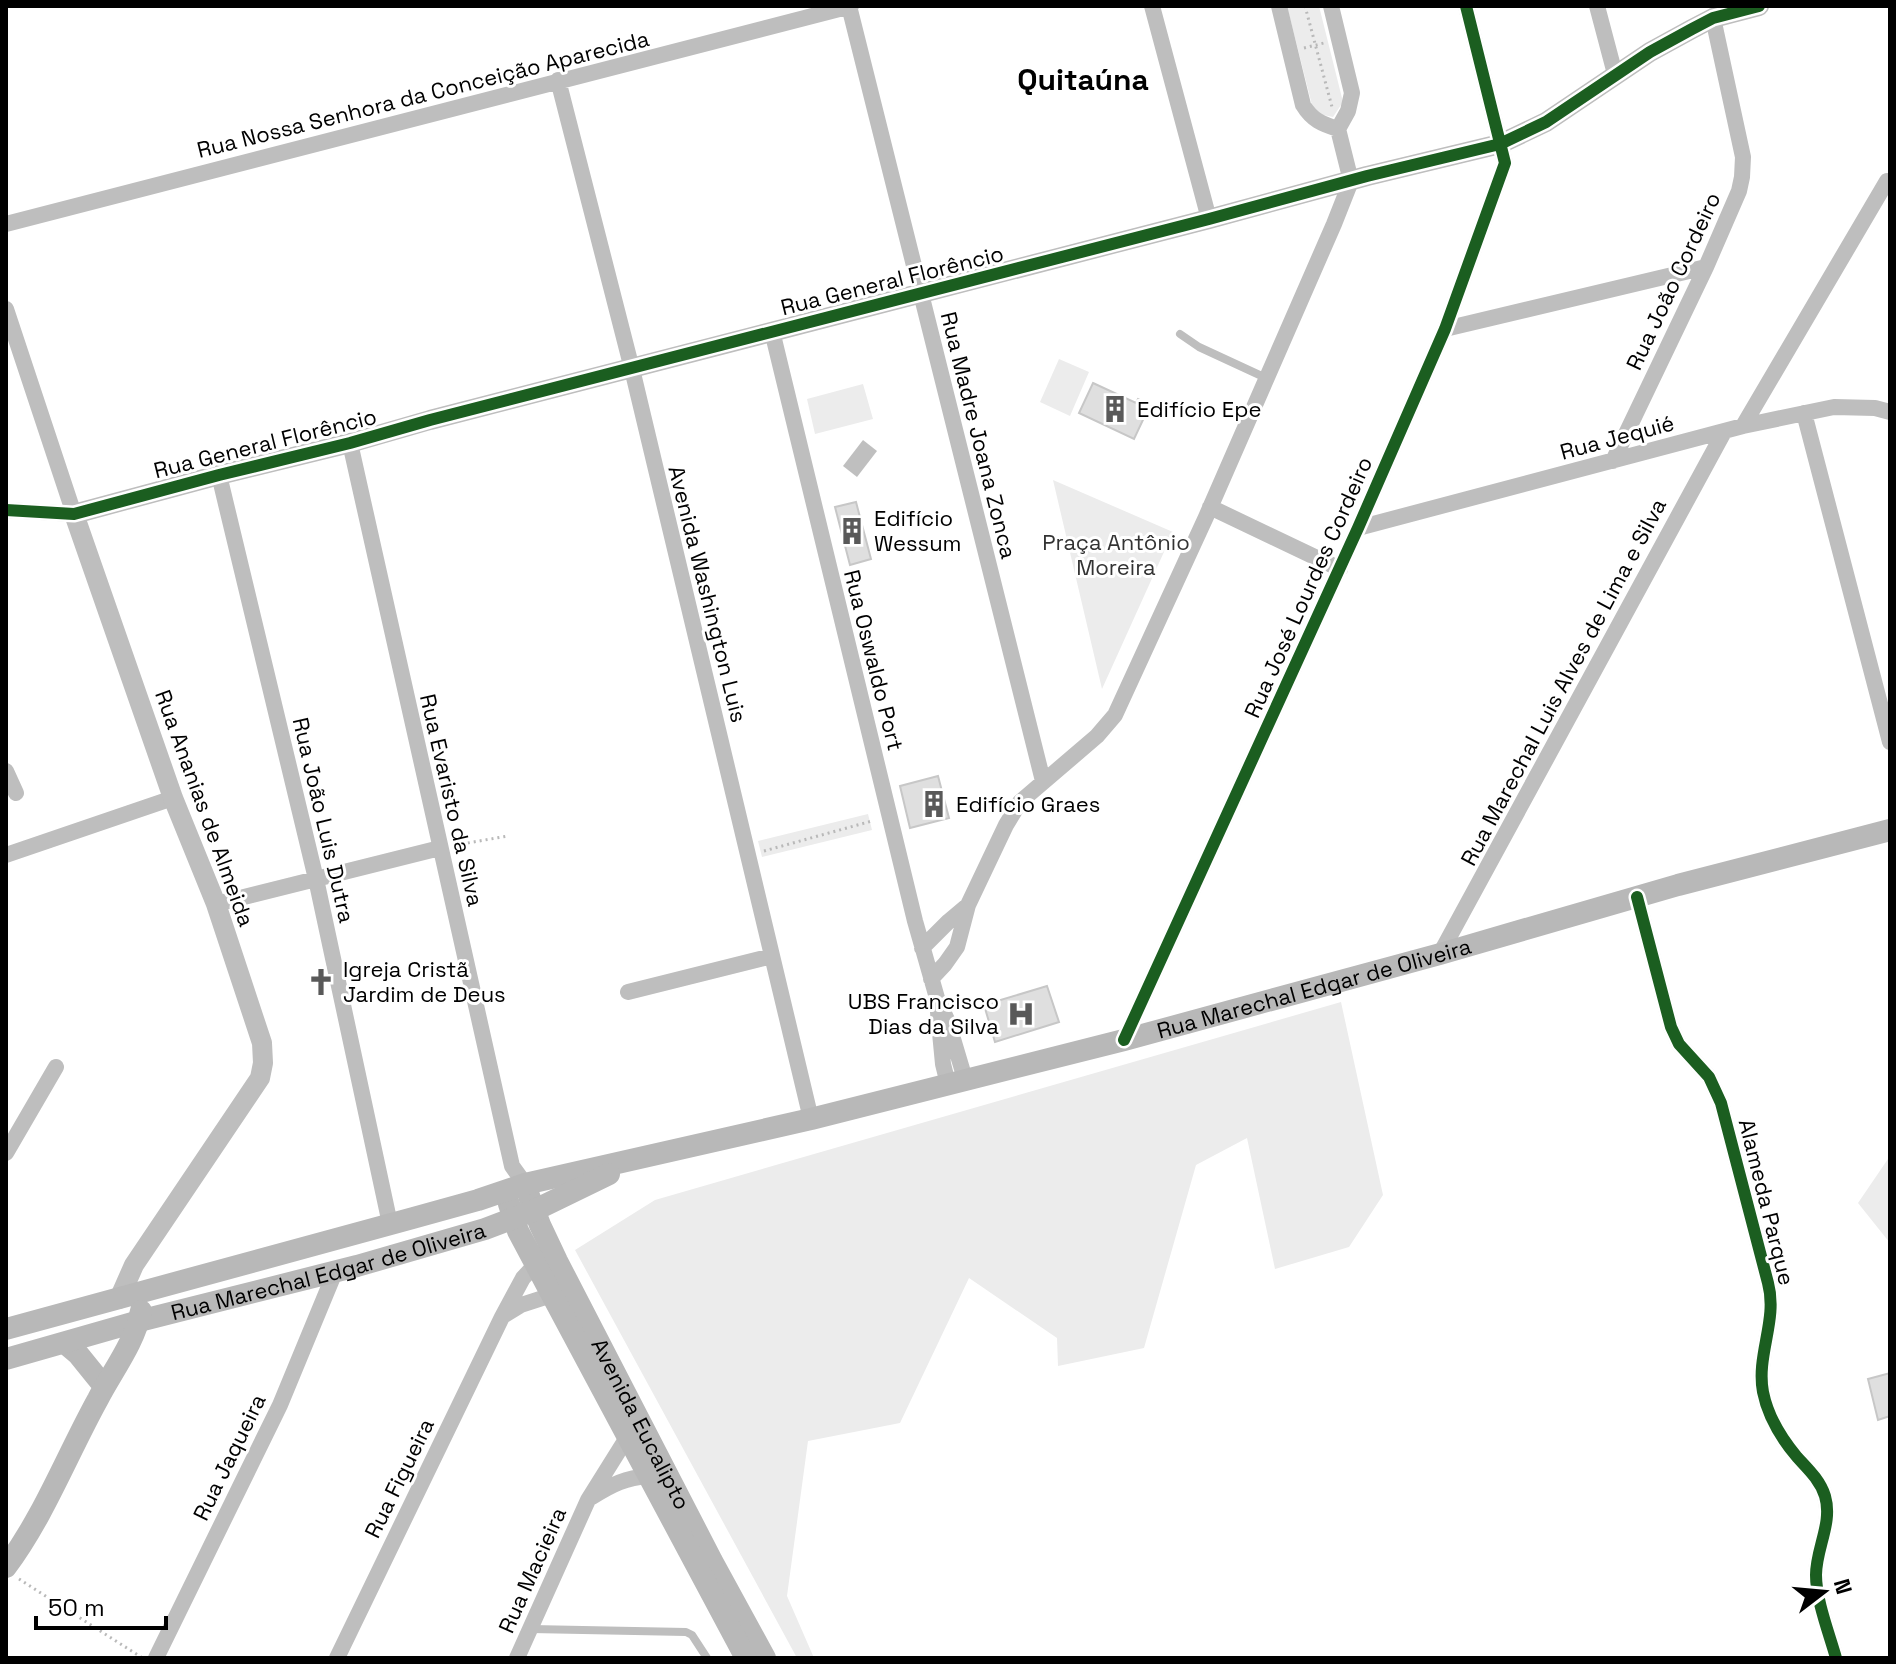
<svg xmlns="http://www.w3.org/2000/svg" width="1896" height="1664" font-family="'Space Grotesk',sans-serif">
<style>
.green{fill:#ececec}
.water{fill:#bfbfbf}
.building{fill:#dfdfdf;stroke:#c7c7c7;stroke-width:2}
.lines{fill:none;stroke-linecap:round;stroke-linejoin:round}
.path{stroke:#b9b9b9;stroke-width:3;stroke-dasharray:2 4;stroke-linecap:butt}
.service{stroke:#bebebe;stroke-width:8}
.minor{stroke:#bebebe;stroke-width:16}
.tertiary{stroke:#bebebe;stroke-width:20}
.secondary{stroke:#b8b8b8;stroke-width:22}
.cycleway-casing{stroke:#fff;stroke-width:17}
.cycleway{stroke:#1b5e20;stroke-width:12}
.labels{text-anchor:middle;stroke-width:6;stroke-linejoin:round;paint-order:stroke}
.street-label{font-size:22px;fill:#000;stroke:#fff}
.poi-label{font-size:22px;fill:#000;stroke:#fff;text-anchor:start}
.park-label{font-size:22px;fill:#333;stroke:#fff}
.district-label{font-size:30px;font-weight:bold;fill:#000;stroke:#fff}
</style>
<rect width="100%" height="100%" fill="#fff"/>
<!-- green -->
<path class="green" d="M1287,6H1319L1343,102L1333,117L1314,113Z
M1059,359L1089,372L1070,416L1040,402Z
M863,384L873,419L815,434L807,399Z
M1053,480L1173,532L1102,689Z
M868,814L872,830L762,857L758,841Z
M1341,1002L1383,1195L1349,1247L1275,1269L1247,1138L1196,1165L1144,1348L1058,1366L1057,1338L969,1278L900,1423L808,1441L787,1596L814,1658H797L575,1250L655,1200Z
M1890,1156V1243L1858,1203Z"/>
<!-- water -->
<path class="water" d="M863,440L877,451L857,477L843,466Z"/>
<!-- building -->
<path class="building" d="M1093,383L1136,403L1138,399L1150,405L1134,439L1079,413Z
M856,502L871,559L850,565L835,507Z
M938,776L949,818L910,828L900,786Z
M1047,986L1059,1022L995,1042L984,1005Z
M1890,1373V1416L1878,1420L1868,1379Z"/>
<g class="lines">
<!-- path -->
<path class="path" d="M1305,6L1332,107
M1304,48L1324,43
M456,845L508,836
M764,851L872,821
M19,1579L141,1657"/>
<!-- service -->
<path class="service" d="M1180,334L1199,347L1266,378
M531,1629L686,1632L692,1635L707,1658"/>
<!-- minor -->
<path class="minor" d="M849,6L1043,781
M1152,6L1209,219
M1279,6L1303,105C1312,120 1322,124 1338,129
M1597,6L1615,74
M558,80L632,369L811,1119
M6,224L851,6
M6,309L74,514L6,510
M1445,329L1706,267
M772,331L915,921L937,998L948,1022L965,1079
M1804,413L1890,742
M1743,426L1887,181
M350,443L512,1166L525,1184
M1613,461L1706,267L1739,191L1742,177L1743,157L1713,18
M219,475L316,879L390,1224
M1210,507L1340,569
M1358,528L1743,426L1834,407L1875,408L1890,412
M6,771L16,793
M6,855L173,798
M1637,897L1671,1027L1679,1044L1709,1077L1721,1103L1768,1283C1778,1320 1756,1355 1763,1392C1768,1417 1781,1438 1797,1457C1808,1469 1820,1480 1825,1496C1833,1523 1816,1548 1816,1575C1816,1600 1829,1633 1836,1658
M216,904L440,848
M922,948L949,921L968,905
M1440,954L1724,432
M931,979L945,964L957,947L968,905L1006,825L1020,802L1097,736L1115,715L1206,517L1334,224L1351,181L1338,129L1348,111L1352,93L1331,6
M628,992L772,956
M938,1012L943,1064L948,1084
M1124,1040L1358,528L1445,329L1505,163L1466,6
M6,1153L56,1067
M503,1316L521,1305L552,1295
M592,1497C613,1484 625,1478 649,1476
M156,1658L280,1405L335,1272
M337,1658L502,1317L523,1278L536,1264
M517,1658L588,1500L633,1428"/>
<!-- tertiary -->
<path class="tertiary" d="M119,1299L134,1265L260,1078L263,1063L262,1043L216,904L173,798L74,514L219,475L350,443L430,420L1209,219L1367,176L1500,144L1546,122L1650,52L1692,29L1713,18L1759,6"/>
<!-- secondary -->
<g class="secondary">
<path id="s1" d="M529,1196L540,1225L557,1261L712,1561L765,1658"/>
<path d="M509,1204L518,1231L552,1295L746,1658"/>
<path id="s2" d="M6,1329L413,1218L478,1200L525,1184L811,1119L1124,1040L1440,954L1678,885L1890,830"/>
<path d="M65,1343L78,1354L99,1380"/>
<path id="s3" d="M6,1359L139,1321L357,1266L485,1229L535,1210L609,1174"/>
<path d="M6,1567C44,1516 67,1455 98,1399C113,1370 134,1344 141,1311"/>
</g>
<!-- cycleway casing -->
<g class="cycleway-casing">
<path id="cycleway" d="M6,510L74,514L219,475L350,443L430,420L1209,219L1367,176L1500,144L1546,122L1650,52L1692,29L1713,18L1759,6
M1637,897L1671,1027L1679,1044L1709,1077L1721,1103L1768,1283C1778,1320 1756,1355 1763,1392C1768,1417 1781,1438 1797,1457C1808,1469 1820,1480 1825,1496C1833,1523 1816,1548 1816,1575C1816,1600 1829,1633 1836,1658
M1124,1040L1358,528L1445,329L1505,163L1466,6"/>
</g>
<!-- cycleway -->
<use href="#cycleway" class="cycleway"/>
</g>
<!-- icons -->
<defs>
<g id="building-bare" transform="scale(2.16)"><path d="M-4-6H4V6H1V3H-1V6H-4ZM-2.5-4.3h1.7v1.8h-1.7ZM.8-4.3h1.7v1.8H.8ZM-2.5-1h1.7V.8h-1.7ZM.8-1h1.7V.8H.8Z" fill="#595959" stroke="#fff" stroke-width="2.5" paint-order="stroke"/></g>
<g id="church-bare" transform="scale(2.16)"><path d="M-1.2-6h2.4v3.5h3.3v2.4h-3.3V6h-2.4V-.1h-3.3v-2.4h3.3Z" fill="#595959" stroke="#fff" stroke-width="2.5" paint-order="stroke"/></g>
<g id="hospital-bare" transform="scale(2.16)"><path d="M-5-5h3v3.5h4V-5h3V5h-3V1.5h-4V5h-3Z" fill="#595959" stroke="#fff" stroke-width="2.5" paint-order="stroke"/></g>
</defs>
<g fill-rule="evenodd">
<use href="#building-bare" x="1115" y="409"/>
<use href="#building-bare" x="852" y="531"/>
<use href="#building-bare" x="934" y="804"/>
<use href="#church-bare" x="321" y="982"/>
<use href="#hospital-bare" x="1021" y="1014"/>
</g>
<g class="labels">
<!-- street labels -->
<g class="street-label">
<text transform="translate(423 94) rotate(-14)" y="8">Rua Nossa Senhora da Conceição Aparecida</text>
<text transform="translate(892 280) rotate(-14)" y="8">Rua General Florêncio</text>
<text transform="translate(1673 281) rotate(-65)" y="8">Rua João Cordeiro</text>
<text transform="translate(979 435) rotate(76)" y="8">Rua Madre Joana Zonca</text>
<text transform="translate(1617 437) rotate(-15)" y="8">Rua Jequié</text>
<text transform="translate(265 443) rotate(-14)" y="8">Rua General Florêncio</text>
<text transform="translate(1308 587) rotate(-66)" y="8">Rua José Lourdes Cordeiro</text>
<text transform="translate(708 594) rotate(76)" y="8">Avenida Washington Luis</text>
<text transform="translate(874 660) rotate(76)" y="8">Rua Oswaldo Port</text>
<text transform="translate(1563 682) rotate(-62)" y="8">Rua Marechal Luis Alves de Lima e Silva</text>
<text transform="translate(452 800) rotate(77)" y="8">Rua Evaristo da Silva</text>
<text transform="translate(205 808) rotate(70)" y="8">Rua Ananias de Almeida</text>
<text transform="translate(324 820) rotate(77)" y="8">Rua João Luis Dutra</text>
<text dy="8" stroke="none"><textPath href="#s2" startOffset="1352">Rua Marechal Edgar de Oliveira</textPath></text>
<text transform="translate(1767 1202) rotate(76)" y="8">Alameda Parque</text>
<text dy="8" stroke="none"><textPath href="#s3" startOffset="334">Rua Marechal Edgar de Oliveira</textPath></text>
<text dy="8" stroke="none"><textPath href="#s1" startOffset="254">Avenida Eucalipto</textPath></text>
<text transform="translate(229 1457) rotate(-64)" y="8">Rua Jaqueira</text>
<text transform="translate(399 1478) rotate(-64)" y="8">Rua Figueira</text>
<text transform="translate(532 1570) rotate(-66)" y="8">Rua Macieira</text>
</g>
<!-- poi labels -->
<g class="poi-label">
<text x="1137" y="417">Edifício Epe</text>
<text x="874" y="526">Edifício<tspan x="874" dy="25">Wessum</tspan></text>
<text x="956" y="812">Edifício Graes</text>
<text x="343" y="977">Igreja Cristã<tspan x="343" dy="25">Jardim de Deus</tspan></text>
<text x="999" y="1009" text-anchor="end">UBS Francisco<tspan x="999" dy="25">Dias da Silva</tspan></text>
</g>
<!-- park labels -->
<g class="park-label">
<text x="1116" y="550">Praça Antônio<tspan x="1116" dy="25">Moreira</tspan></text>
</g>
<!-- district labels -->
<g class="district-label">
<text x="1083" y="90">Quitaúna</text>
</g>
</g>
<!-- border -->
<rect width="1896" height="1664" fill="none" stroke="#000000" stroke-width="16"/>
<!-- north arrow -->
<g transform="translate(1824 1592) rotate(74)" stroke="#ffffff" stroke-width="6" paint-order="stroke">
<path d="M0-6L14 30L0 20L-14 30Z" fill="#000000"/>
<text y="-12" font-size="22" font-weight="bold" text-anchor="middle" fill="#000000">N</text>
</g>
<!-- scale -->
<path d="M36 1616v12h130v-12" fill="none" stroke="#000000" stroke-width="4"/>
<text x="48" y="1616" font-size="24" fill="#000000" stroke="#ffffff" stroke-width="6" paint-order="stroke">50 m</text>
</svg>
